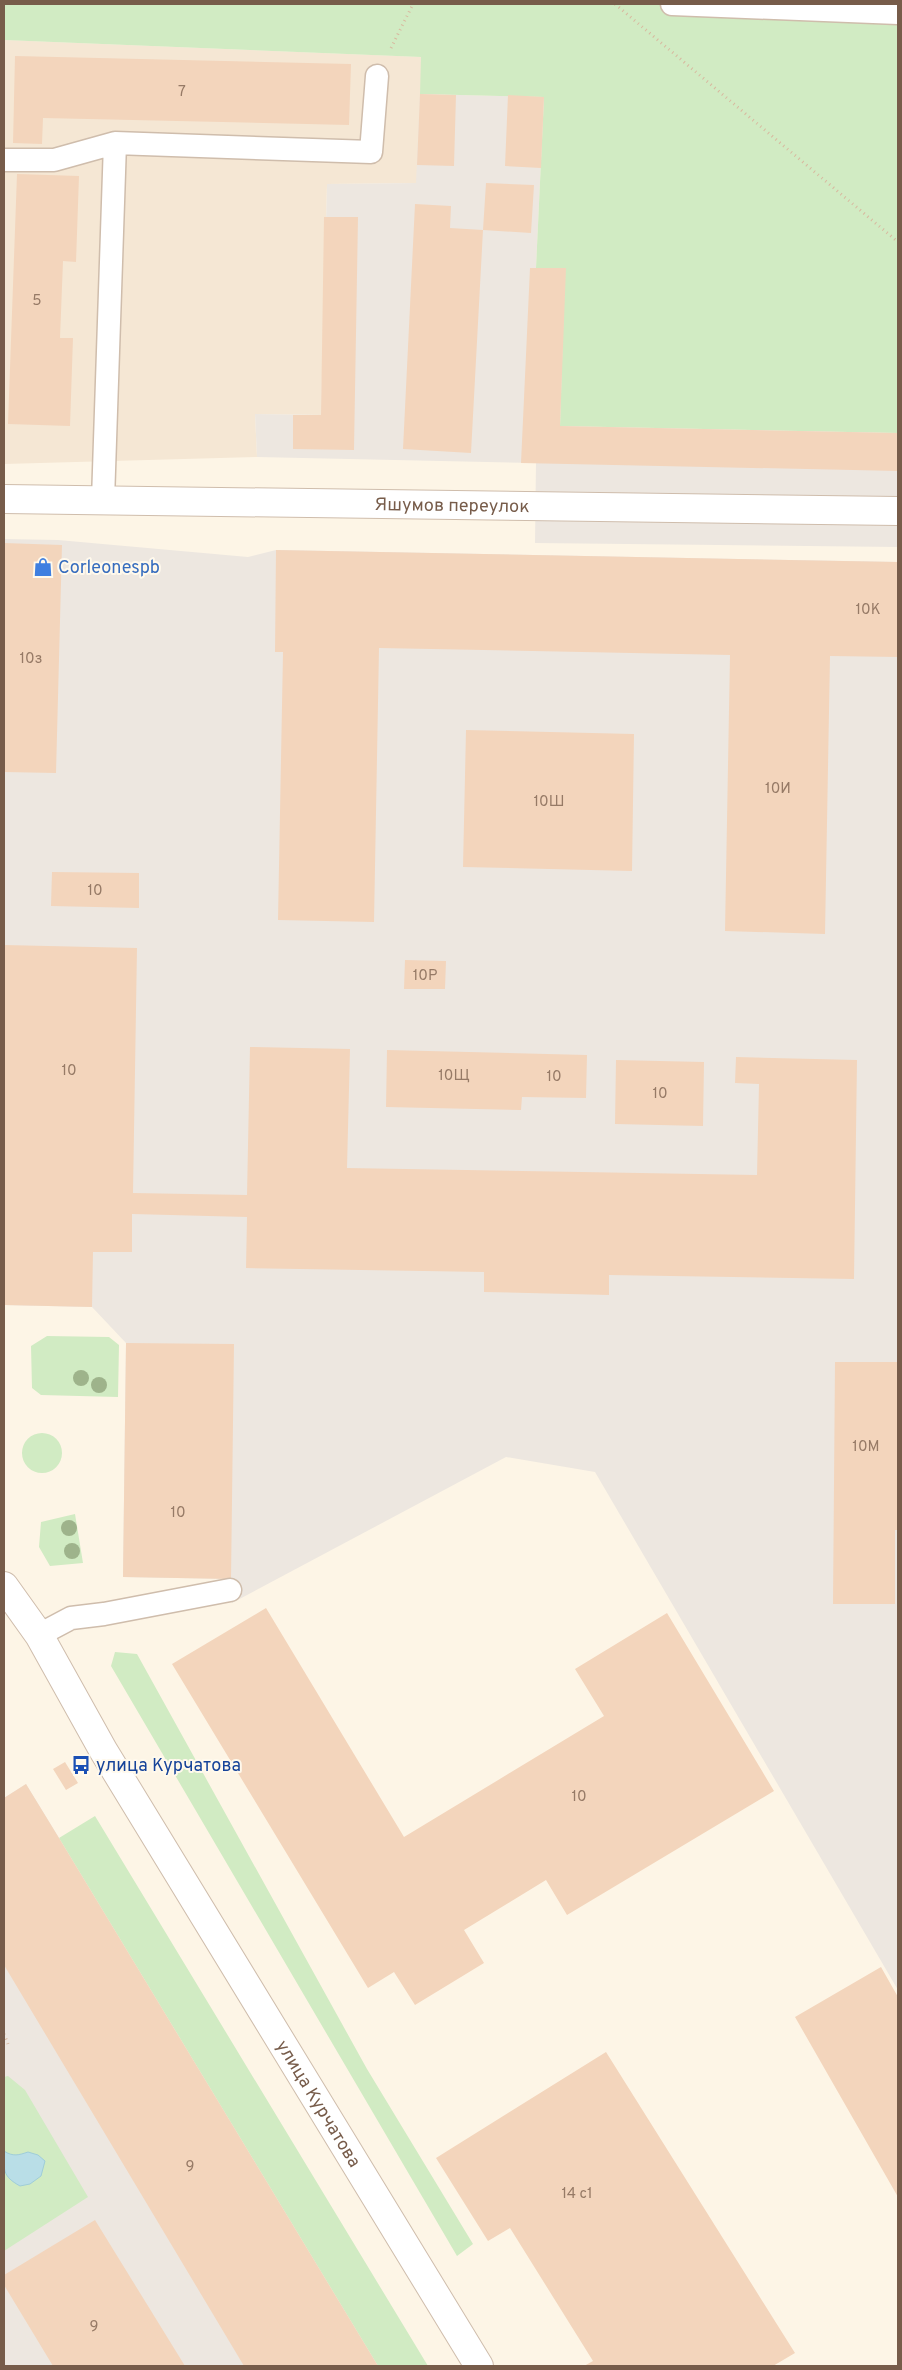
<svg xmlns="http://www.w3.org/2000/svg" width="902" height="2370" font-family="Overpass,sans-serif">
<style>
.residential{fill:#f5e7d4}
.industrial{fill:#ede7e0}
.green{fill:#d1ebc3}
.water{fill:#b9dee7;stroke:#9fcdd9}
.building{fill:#f3d5bc}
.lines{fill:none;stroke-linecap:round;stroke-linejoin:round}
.service-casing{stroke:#cfbdac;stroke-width:25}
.minor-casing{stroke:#cfbdac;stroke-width:30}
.tertiary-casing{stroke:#cfbdac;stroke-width:30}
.path{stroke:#d8b89f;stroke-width:3;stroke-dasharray:1 4;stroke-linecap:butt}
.service{stroke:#fff;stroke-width:22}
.minor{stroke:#fff;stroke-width:28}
.tertiary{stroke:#fff;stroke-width:28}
.tree{fill:#9eb38b}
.labels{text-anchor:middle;stroke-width:4;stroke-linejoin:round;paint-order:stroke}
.number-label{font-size:15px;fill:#967a66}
.street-label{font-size:18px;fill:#775c4a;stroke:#fff9ec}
.shop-label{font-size:18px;fill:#366cbe;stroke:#fff9ec;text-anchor:start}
.transit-label{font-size:18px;fill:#164399;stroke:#fff9ec;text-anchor:start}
</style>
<rect width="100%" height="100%" fill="#fdf5e6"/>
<!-- residential -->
<path class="residential" d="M4,40L422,57L417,183L327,184L321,415L255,414L257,457L4,464Z"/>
<!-- industrial -->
<path class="industrial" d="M420,94L544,97L536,267L566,268L560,426L898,433V547L535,543L536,463L257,457L255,414L321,415L327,184L416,183Z
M4,539L58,540L248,557L276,550L898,562V1990L595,1472L506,1457L232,1603L231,1579L123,1577L126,1343L92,1307L4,1305Z
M26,1784L59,1838L378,2366H4V1798Z"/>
<!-- green -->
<path class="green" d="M4,4H898V433L560,426L565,268H536L544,97L420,94L421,57L4,40Z
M47,1336L109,1337L119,1345L118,1397L41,1395L32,1388L31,1346Z
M22 1453a20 20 0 1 1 40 0a20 20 0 1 1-40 0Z
M75,1514L83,1563L50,1566L39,1547L41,1522Z
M115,1652L137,1654L367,2069L473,2244L457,2256L111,1666Z
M95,1816L428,2366H378L59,1838Z
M8,2076L25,2090L88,2197L4,2251V2077Z"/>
<!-- water -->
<path class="water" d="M4,2151C13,2157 19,2155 28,2152L38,2155L45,2161L41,2176L30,2184L20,2186C2,2176 4,2170 4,2151Z"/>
<!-- building -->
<path class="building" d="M15,56L351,64L349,125L43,118L42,144L13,143Z
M420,94L456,95L454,166L417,165Z
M508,95L544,97L541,168L505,166Z
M17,174L79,176L76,262L63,261L60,338H73L70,426L8,424Z
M486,183L534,185L531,233L483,230Z
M415,204L451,206L450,228L483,230L471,453L403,449Z
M324,217H358L354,450L293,449V415H321Z
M530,268H566L560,426L898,433V471L521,463Z
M4,543L62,545L56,773L4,772Z
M276,550L898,562V657L830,656L825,934L725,931L730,655L379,648L374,922L278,920L283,652H275Z
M466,730L634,734L632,871L463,867Z
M52,872L139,873V908L51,906Z
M4,945L137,948L133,1193L247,1195L250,1047L350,1049L347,1168L757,1175L759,1084L735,1083L736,1057L857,1060L854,1279L609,1275V1295L484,1292V1272L246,1268L247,1217L132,1214V1252H93L92,1307L4,1305Z
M405,960L446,961L445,989H404Z
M387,1050L587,1055L586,1098L522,1097L521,1110L386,1107Z
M616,1060L704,1062L703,1126L615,1124Z
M126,1343L234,1344L231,1579L123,1577Z
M835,1362H898V1530H895V1604H833Z
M266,1608L404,1837L604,1716L575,1669L667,1613L774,1791L567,1915L546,1880L464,1930L484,1963L415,2005L394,1972L368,1988L172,1664Z
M65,1762L78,1783L66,1790L53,1769Z
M26,1784L59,1838L378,2366H244L4,1965V1798Z
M881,1967L898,1997V2197L795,2017Z
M606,2052L795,2353L773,2366H584L593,2361L510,2228L488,2241L436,2158Z
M95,2220L185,2366H53L4,2285V2275Z"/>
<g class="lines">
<!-- service casing -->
<g class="service-casing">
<path id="service" d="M672,4L898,13
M4,160H54L115,143
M103,500L115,143L371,152L377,76
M39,1635L71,1618L104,1614L230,1590"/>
</g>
<!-- minor casing -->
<g class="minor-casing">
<g id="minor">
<path id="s1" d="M4,499L898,511"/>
</g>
</g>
<!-- tertiary casing -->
<g class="tertiary-casing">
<g id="tertiary">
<path id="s2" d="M4,1586L39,1635L103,1750L479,2366"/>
</g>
</g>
<!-- path -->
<path class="path" d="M615,4L898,242
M391,48L413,4
M4,2034L8,2044"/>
<!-- service -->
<use href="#service" class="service"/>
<!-- minor -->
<use href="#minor" class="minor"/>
<!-- tertiary -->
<use href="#tertiary" class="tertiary"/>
</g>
<!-- trees -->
<g class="tree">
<circle cx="81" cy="1378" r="8"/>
<circle cx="99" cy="1385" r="8"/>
<circle cx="69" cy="1528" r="8"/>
<circle cx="72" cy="1551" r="8"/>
</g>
<!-- icons -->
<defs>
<g id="shop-bare" transform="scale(1.5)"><path d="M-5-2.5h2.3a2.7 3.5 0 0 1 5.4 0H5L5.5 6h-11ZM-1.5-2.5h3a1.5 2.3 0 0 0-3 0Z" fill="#3f7fe0" stroke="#fff9ec" stroke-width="2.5" paint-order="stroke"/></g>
<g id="bus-bare" transform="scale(1.5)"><path d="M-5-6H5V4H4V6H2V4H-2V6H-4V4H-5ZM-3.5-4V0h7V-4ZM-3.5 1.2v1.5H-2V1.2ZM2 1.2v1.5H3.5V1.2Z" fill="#1a4fb4" stroke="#fff9ec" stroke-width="2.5" paint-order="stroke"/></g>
</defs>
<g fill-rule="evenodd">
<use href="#shop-bare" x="43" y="567"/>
<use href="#bus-bare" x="81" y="1765"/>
</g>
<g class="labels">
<!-- number labels -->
<g class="number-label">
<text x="182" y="96">7</text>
<text x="37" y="305">5</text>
<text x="868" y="614">10К</text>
<text x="31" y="663">10з</text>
<text x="778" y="793">10И</text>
<text x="549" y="806">10Ш</text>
<text x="95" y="895">10</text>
<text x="425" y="980">10Р</text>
<text x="69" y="1075">10</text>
<text x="454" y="1080">10Щ</text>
<text x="554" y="1081">10</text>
<text x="660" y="1098">10</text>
<text x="866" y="1451">10М</text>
<text x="178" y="1517">10</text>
<text x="579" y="1801">10</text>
<text x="190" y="2171">9</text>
<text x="577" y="2198">14 с1</text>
<text x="94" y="2331">9</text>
</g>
<!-- street labels -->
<g class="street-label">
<text dy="6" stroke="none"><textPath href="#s1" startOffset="448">Яшумов переулок</textPath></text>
<text dy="6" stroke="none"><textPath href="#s2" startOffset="606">улица Курчатова</textPath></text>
</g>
<!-- shop labels -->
<g class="shop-label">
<text x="58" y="573">Corleonespb</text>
</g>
<!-- transit labels -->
<g class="transit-label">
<text x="96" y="1771">улица Курчатова</text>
</g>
</g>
<!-- border -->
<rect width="902" height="2370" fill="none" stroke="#775c4a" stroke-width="10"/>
</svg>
